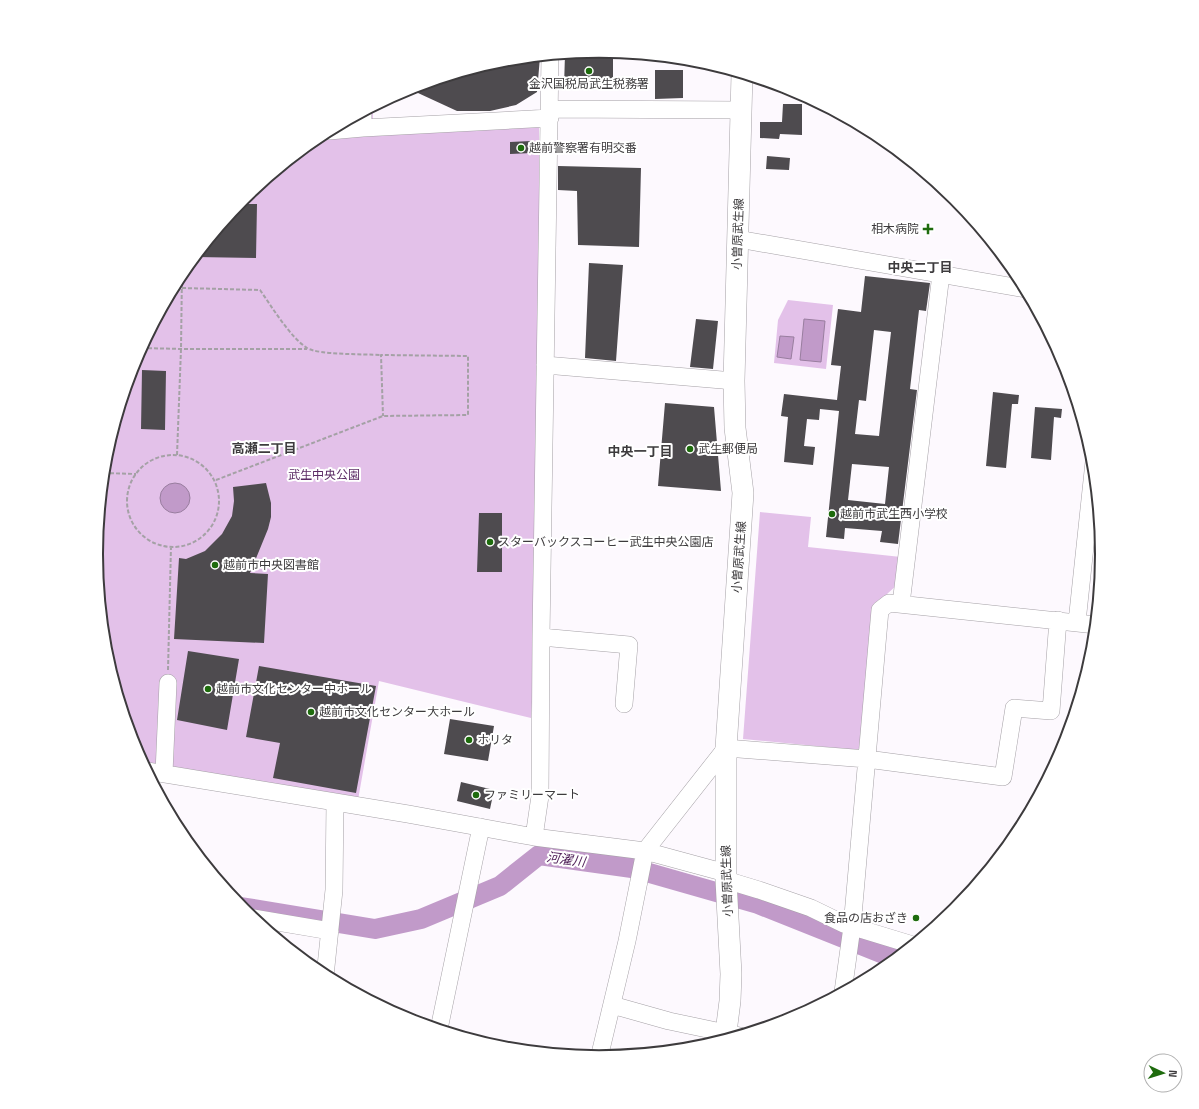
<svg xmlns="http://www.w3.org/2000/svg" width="1199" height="1109" font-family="'Space Grotesk','Noto Sans JP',sans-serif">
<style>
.green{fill:#e3c1e9}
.water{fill:#c19ac9;stroke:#997e9f}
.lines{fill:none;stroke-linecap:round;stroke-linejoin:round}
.stream{stroke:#997e9f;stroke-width:3.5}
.river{stroke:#c19ac9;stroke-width:20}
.building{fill:#4e4b4f;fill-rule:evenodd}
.minor-casing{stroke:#a5a1a6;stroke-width:18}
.major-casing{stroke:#a5a1a6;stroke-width:22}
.path{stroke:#a4a1a5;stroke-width:2;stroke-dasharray:4 2;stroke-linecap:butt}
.minor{stroke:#fff;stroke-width:17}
.major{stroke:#fff;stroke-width:21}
.poi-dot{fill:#1e6b0d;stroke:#fff;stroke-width:1.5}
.labels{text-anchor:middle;stroke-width:4;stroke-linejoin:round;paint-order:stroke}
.poi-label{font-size:12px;fill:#3d3b3d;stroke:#fff;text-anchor:start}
.street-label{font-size:12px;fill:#3d3b3d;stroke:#fff}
.park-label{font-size:12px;fill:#5c2c65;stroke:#fff}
.neighbourhood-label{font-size:13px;font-weight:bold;fill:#3d3b3d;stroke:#fff}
.water-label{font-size:13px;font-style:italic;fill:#4c1c55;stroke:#fff}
.rim{fill:none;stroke:#3d3b3d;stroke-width:2}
</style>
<rect width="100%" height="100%" fill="#fdf9fe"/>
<!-- green -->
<path class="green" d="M373,108V135L539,125V364L536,640L531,718L379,681L358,800L145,766L134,747L106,653L96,554L106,456L134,362L181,275L244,198L320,136Z
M788,300L833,305L826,369L774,363L778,320Z
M760,512L811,517L808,547L901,557L898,584L875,605L863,745L857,750L743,739Z"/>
<!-- water -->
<path class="water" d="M804,319L825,321L821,362L800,360Z
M780,336L794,337L791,359L777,357Z
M160 498a15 15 0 1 1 30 0a15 15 0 1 1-30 0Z"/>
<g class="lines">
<!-- stream -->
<path class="stream" d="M713,65L728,71"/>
<!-- river -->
<path class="river" d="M241,907L375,929L421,919L500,886L539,855L632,868L758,904L896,959"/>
</g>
<!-- building -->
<path class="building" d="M600,51L613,52V88L564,87L565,54Z
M540,57L537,92L516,105L490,111H457L418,93L412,88L502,61Z
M655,70H683V98L655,99Z
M783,104H802V135L780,134L779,139L760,138V122H782Z
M531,141L532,153L510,154V142Z
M767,156L790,158L789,170L766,169Z
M558,166L641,168L639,247L578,245L577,191L558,190Z
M239,204H257L256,258L196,257Z
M589,263L623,265L616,361L585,358Z
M865,276L930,283L926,311L919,310L910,389L917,390L898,544L880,542L882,531L845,528L844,539L826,537L839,411L820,409L819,420L807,419L804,446L815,447L813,465L784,462L788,417L781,416L784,394L837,400L841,366L831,365L838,309L861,312ZM874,330L891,332L879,436L855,434L859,400L866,401ZM852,464L889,467L885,504L848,500Z
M696,319L718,321L713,369L690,367Z
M142,370L166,371L165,430L141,429Z
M993,392L1019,395L1018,404H1012L1006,468L986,466Z
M665,403L714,407L721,491L658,486Z
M1035,407L1062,409L1061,418L1054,417L1051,460L1031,458Z
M266,483L271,503V517L268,529L250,573L268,574L264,643L174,639L179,558L186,559L205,551L222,534L232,516L234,501L233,487Z
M479,513H502V572H477Z
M188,651L239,659L227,730L177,720Z
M259,666L376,686L356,793L273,778L280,743L246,737Z
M450,719L494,726L488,761L444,754Z
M461,782L494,790L490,809L457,801Z"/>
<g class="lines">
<!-- minor casing -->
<g class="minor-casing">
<path id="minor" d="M550,109L742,110
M363,113V128
M329,131L363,128L550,118
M738,239L1026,289
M545,365L734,381
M901,604L941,274
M1077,622L1094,462
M541,637L629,645L624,704
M147,771L408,814L534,837L645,851L726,873
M164,773L168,683
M534,837L540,796L541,637L550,56
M726,880L759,890L811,908L844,924L913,945
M253,918L330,931
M325,976L334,890L335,802
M843,992L852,927L880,610L889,603L1096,625
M612,1005L669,1021L740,1036
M439,1029L481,827
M599,1058L627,941L645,851L726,748L867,759L1003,777L1014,708L1051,711L1058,620"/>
</g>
<!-- major casing -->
<g class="major-casing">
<path id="major" d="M725,1040L730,1001L731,974L726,880V748L743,493L735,428L734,381L742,74"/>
</g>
<!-- path -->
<path class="path" d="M182,288L260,290C272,307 290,337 307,348C318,355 366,354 381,355
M142,348L181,349H307
M127 501a46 46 0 1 1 92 0a46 46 0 1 1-92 0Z
M177,455L181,349L182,273
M104,473L136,474
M216,480L383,416L468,415V356L381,355L383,416
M168,670L171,546"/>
<!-- minor -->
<use href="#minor" class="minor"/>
<!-- major -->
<use href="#major" class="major"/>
</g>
<!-- markers -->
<g class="poi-dot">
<circle cx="589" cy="71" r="4"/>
<circle cx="521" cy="148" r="4"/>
<path d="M926 223h4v4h4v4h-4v4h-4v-4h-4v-4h4z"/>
<circle cx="690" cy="449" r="4"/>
<circle cx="832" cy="514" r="4"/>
<circle cx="490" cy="542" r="4"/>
<circle cx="215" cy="565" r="4"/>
<circle cx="208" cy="689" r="4"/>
<circle cx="311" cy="712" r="4"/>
<circle cx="469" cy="740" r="4"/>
<circle cx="476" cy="795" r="4"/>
<circle cx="916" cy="918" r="4"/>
</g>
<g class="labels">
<!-- poi labels -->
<g class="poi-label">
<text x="589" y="88" text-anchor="middle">金沢国税局武生税務署</text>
<text x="529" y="152">越前警察署有明交番</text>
<text x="919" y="233" text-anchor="end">相木病院</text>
<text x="698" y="453">武生郵便局</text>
<text x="840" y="518">越前市武生西小学校</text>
<text x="498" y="546">スターバックスコーヒー武生中央公園店</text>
<text x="223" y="569">越前市中央図書館</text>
<text x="216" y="693">越前市文化センター中ホール</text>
<text x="319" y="716">越前市文化センター大ホール</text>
<text x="477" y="744">ホリタ</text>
<text x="484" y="799">ファミリーマート</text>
<text x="908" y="922" text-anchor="end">食品の店おざき</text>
</g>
<!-- street labels -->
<g class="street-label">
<text transform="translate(738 234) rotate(-88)" y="4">小曽原武生線</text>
<text transform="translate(739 557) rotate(-86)" y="4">小曽原武生線</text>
<text transform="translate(727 881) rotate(-92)" y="4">小曽原武生線</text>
</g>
<!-- park labels -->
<g class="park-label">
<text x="324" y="479">武生中央公園</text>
</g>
<!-- neighbourhood labels -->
<g class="neighbourhood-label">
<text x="920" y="272">中央二丁目</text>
<text x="264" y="453">高瀬二丁目</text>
<text x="640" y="456">中央一丁目</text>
</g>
<!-- water labels -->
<g class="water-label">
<text transform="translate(566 859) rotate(8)" y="5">河濯川</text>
</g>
</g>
<!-- crop -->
<path d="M0 0H1199V1109H0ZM103 554a496 496 0 1 1 992 0a496 496 0 1 1-992 0Z" fill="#fff" fill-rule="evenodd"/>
<path class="rim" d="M103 554a496 496 0 1 1 992 0a496 496 0 1 1-992 0Z"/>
<!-- north arrow -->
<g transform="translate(1163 1073) rotate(94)"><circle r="19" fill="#ffffff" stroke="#b1b1b1"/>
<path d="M0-3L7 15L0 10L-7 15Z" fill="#1e6b0d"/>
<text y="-6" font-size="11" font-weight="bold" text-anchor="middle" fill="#3d3b3d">N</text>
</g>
</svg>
